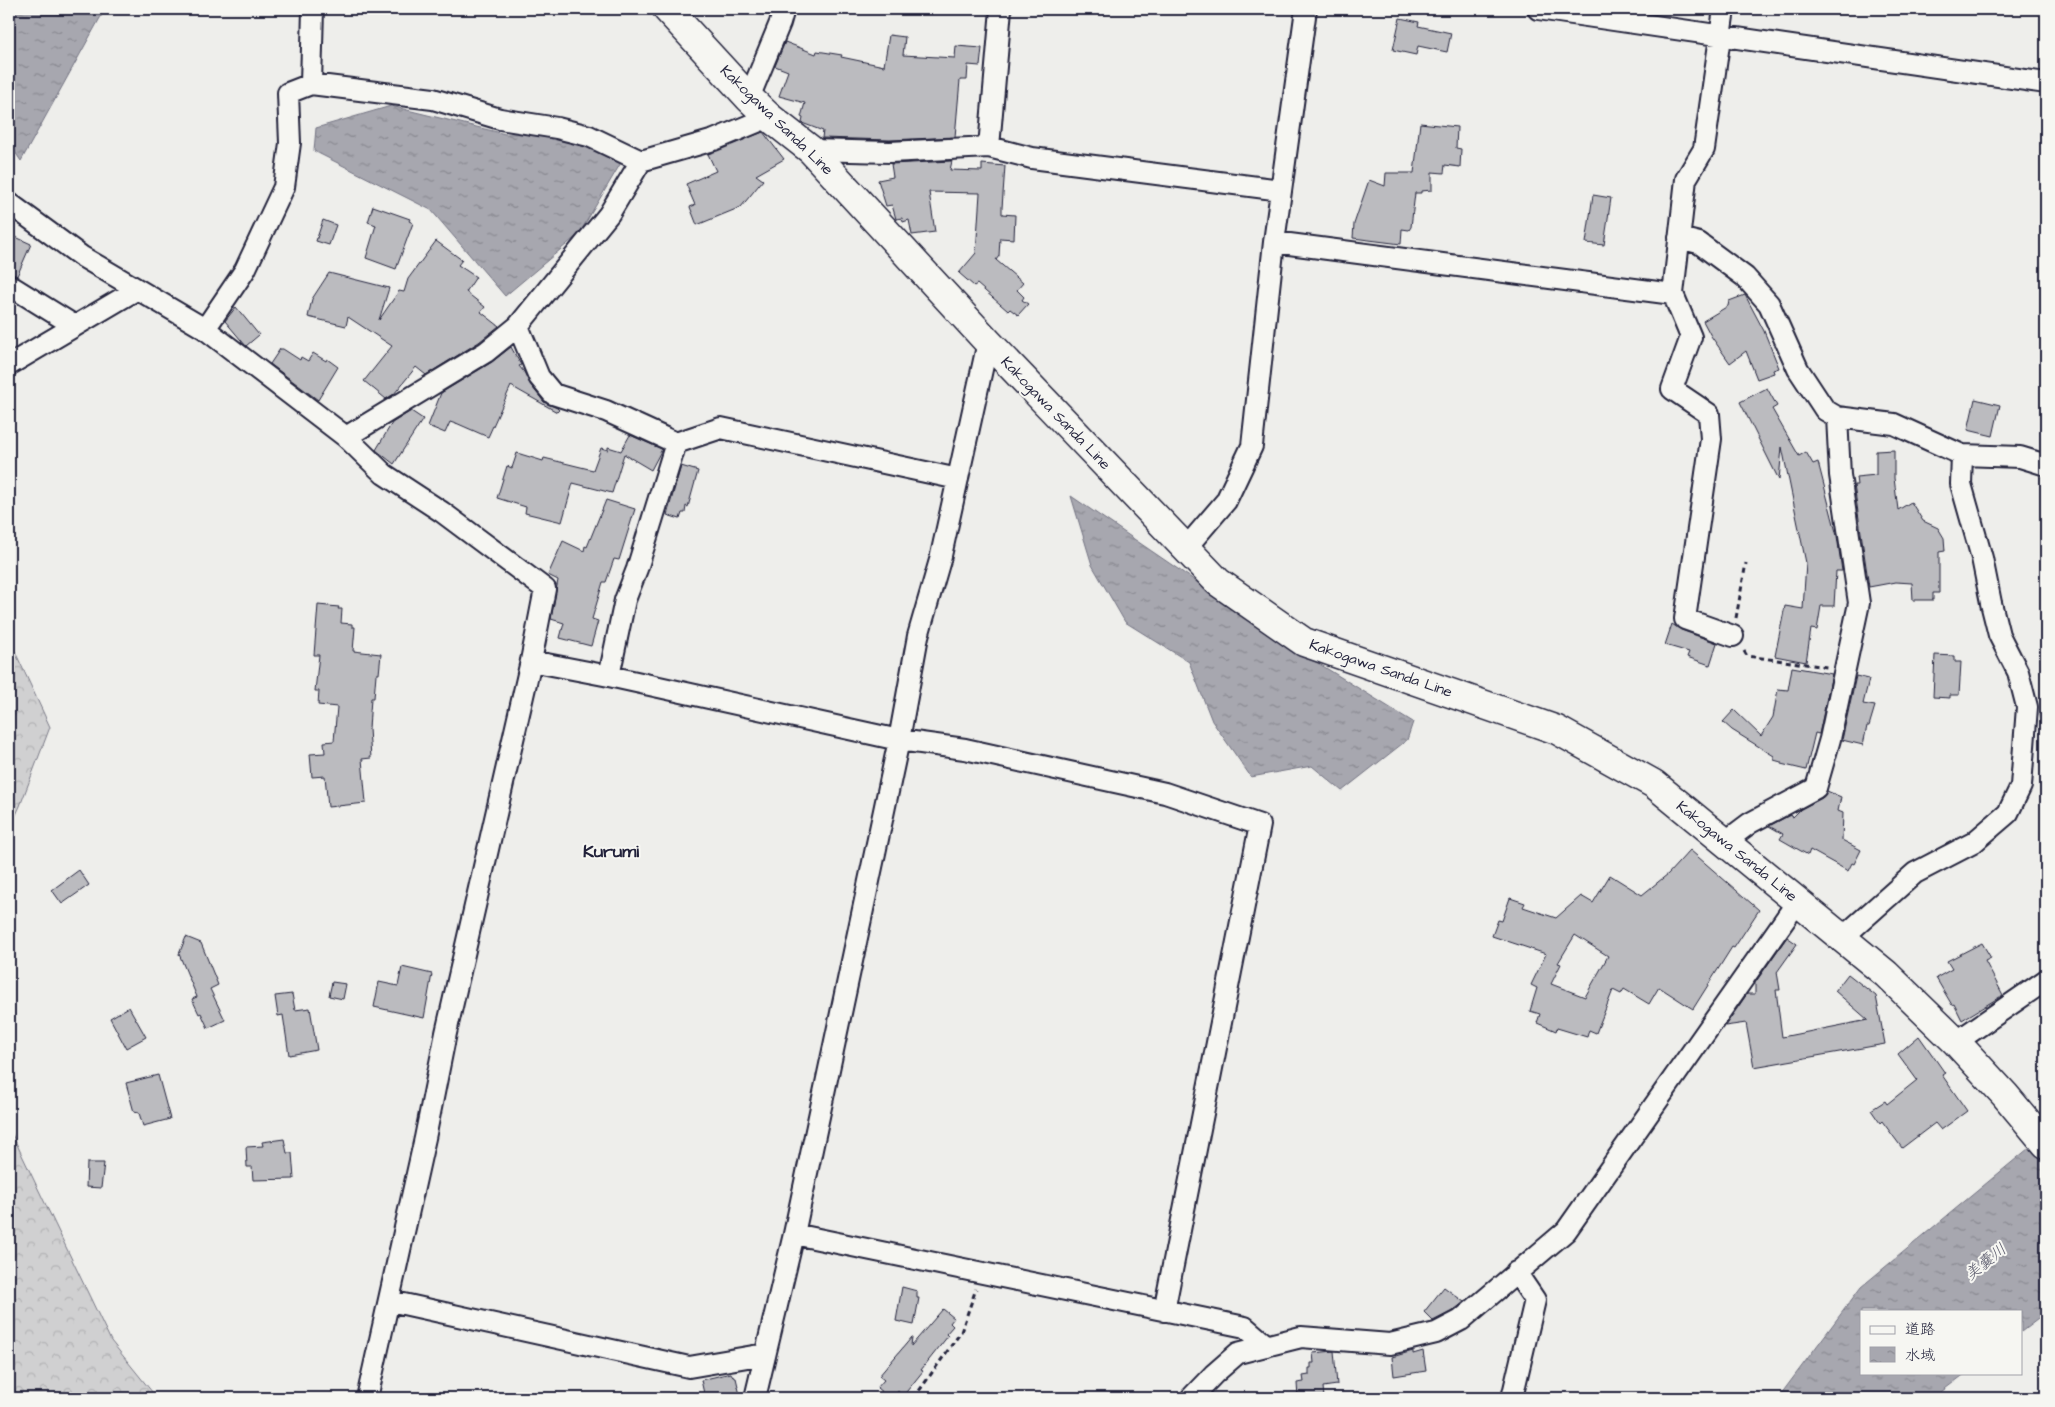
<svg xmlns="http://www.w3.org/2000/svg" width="2055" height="1407" font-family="'Architects Daughter','Klee One',sans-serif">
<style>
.forest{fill:url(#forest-crowns);stroke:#797986}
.water{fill:url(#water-ripples);stroke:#727281}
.building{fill:#bbbbbf;stroke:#22223b;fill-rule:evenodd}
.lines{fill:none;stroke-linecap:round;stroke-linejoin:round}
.minor-casing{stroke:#22223b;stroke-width:24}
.primary-casing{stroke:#22223b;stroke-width:31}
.path{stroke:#22223b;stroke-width:3;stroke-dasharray:5 4;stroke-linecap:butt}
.minor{stroke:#f6f6f2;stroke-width:20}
.primary{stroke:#f6f6f2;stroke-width:28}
.labels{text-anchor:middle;stroke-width:4;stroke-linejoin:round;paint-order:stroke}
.street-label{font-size:15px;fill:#22223b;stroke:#f6f6f2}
.water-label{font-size:16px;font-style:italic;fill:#575769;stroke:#f6f6f2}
.quarter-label{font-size:18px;font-weight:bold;fill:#22223b;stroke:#f6f6f2}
</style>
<defs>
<pattern id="forest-crowns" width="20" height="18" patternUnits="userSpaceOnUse" patternTransform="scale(1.25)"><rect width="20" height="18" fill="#d0d0d1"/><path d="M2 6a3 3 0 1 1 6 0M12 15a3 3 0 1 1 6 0" fill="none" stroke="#b2b2b4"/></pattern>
<pattern id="water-ripples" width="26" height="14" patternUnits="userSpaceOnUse" patternTransform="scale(1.25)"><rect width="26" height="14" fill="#a7a7af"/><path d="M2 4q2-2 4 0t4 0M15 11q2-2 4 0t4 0" fill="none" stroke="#888890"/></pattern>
</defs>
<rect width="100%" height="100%" fill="#eeeeeb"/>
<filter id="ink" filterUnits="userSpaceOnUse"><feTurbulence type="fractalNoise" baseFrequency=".02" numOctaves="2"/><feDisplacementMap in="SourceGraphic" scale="10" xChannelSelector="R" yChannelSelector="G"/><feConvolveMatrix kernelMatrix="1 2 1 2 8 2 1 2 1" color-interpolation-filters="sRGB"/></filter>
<g filter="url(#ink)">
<!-- forest -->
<path class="forest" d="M9,641L11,643L50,727L20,806L9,830Z
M9,1128L111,1341L157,1398H9Z"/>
<!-- water -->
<path class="water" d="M9,9H105L21,161L9,143Z
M391,106L505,134L588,132L622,161L579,234L505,296L431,210L314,151L316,128Z
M1071,496L1292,647L1413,722L1407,740L1342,791L1312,766L1251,777L1212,721L1189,662L1125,622L1092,565Z
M2046,1134V1313L2021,1332V1311H1861V1373H1966L1933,1398H1778L1861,1287Z"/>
<!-- building -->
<path class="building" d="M1400,18L1419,22L1418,26L1451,33L1447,52L1418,46L1416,55L1393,50Z
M889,35L905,37L903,55L955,58L956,46L982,48L980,66L968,65L967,80H960L955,137L890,140L822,138L823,131L802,123L803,118L801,117L805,103L779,96L788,71L775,66L785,42L816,54L817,51L842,55L841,57L884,66Z
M1420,123L1457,127L1456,148L1461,149L1460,167L1445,165L1444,173L1432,172V190L1421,191V193H1415L1411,227L1409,230L1402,229L1401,244L1353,238L1354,224L1369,180L1385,186L1386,173H1414Z
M763,132L784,159L756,175L763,180L741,207L697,225L690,207L695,205L686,184L716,171L708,154Z
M952,161L950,170L982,171V164L1005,166L1002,208V214L1015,215L1014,239L1000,238L999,256L996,260L1023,283L1017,290L1024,297L1022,300L1028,304L1018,315L1010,309L1008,311L977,284L974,286L959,273L976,253L980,193L929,192L935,232L912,235L909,220L903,222L902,218L896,219L892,205L886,206L878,180L893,177L891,164Z
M1593,195L1611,198L1604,245L1586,243Z
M373,206L410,219L409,221L413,223L396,269L366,258L376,225L368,222Z
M323,220L336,225L329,245L316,241Z
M9,234L31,244L17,276L9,273Z
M436,241L462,260L458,265L476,277L466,292L485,307L481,312L499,326L479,342L426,375L416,367L394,394L386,399L364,381L392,346L348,317L346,326L308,317L312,299L329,273L389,288L379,320L399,291L404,292L408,279Z
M1745,295L1764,331L1779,368L1773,370L1774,373L1757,379L1746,351L1730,363L1711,336L1703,321L1728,306L1729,301Z
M236,307L259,335L246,346L225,321Z
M511,347L521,365L519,366L524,372L530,384L544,402L557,408L559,410L557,412L511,386L488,437L456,423V424L450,422L445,433L428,426L441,393L492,362Z
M280,349H283L300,360L301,357L308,361L313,353L326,361L327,359L338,367L318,400L270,364Z
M1767,388L1777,406L1772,409L1799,456L1806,452L1813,464L1818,462L1837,536L1842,571H1836L1834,606H1821L1817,630L1811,629L1806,662L1775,656L1785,606L1803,609L1806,563L1782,447L1779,480L1740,402Z
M1975,399L2000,405L1993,436L1968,430Z
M411,411L423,419L394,464L376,450L392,423Z
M630,435L662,449L651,470L624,454L612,493L573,483L562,522L525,513L526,507L497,498L507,466L512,468L517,453L543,461L544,458L593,470L601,448L608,450V447L621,451Z
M1894,450V478L1898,510L1911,502L1923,521L1938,528L1944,538L1945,551L1939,552V593H1933V600H1913L1912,583L1896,582L1869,587L1854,485H1857L1856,477L1876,475V451Z
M681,466L698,471L688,507L686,506L685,513H682L680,519L667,515Z
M606,500L635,509L619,560L614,559L606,582H603L592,619L598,621L591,646L560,638L564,623L551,619L558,580L548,575L563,541L584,551L585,546L587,547Z
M318,605L339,607L338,609H342L341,623L352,624V627H355L353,651L381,654L379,674H376L374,698H371L369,729L371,758L362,759L366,803L328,807L325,776L312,777L310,754L325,753L324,742L334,741L337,707L318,705L319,691H315L319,655H314Z
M1672,624L1681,630L1717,643L1710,665L1687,657L1689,652L1665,645Z
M1935,655L1955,656V662H1961L1959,695H1950V698L1933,697Z
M1792,667L1832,674L1819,734L1815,733L1806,770L1781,764V762L1774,760V756L1732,730L1723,722L1734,710L1761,736L1773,717L1778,689L1788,690Z
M1856,676L1869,679L1863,704L1875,706L1869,726H1867L1863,745L1842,740Z
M1827,791L1841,797L1838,811L1843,813L1842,840L1861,850L1854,864L1852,863L1848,871L1810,850L1808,855L1780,839L1783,834L1769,826L1790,815L1793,817L1801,809L1822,798Z
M1690,850L1759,910L1734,948L1732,947L1693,1009L1659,987L1649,1004L1624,989L1621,994L1613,990L1596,1033L1589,1030L1587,1037L1557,1028L1556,1031L1537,1023L1540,1014L1530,1011L1537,988L1531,985L1546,954L1492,936L1498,920L1502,921L1510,898L1525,903L1523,907L1556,918L1581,896L1593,903L1610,875L1642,895L1668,874ZM1575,935L1608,956L1585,997L1551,984L1561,964L1558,963Z
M79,870L89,885L62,904L52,890Z
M186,937L201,943L218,985L210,989L225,1020L208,1028L201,1013L199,1014L192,999L197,997L179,954Z
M1787,937L1797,944L1777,972L1780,990H1776L1782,1037L1868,1020L1835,991L1848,974L1876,996L1885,1044L1754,1067L1746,1023L1725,1026L1747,994H1755V983Z
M1982,943L1991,958L1985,961L2003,995L1962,1020L1954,1004L1952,1005L1936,978L1952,969L1947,961Z
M402,967L432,974L424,1018L374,1007L379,982L398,986Z
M332,982L346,984L343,999L329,996Z
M292,994L295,1010L310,1008L317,1050L289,1055L283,1015L278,1016L275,996Z
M129,1007L146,1037L126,1048L110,1018Z
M1919,1036L1945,1073L1942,1075L1967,1111L1941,1130L1935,1123L1902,1148L1882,1121L1880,1123L1871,1110L1885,1101L1887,1104L1917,1080L1898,1054Z
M158,1075L170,1119L143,1126L139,1113L134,1112L126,1083Z
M284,1139L287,1153H292L294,1179L253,1180L252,1167H247L246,1147L263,1146L262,1142Z
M87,1163H104L101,1188L86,1187Z
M902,1287L917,1291V1298H919L914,1325L896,1321Z
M1444,1287L1464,1302L1454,1310L1433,1321L1424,1312Z
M943,1309L954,1318L950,1323L953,1326L946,1334L948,1336L921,1370L923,1371L903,1396L898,1391L892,1398H889L877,1388L884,1380L879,1376L912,1337L911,1346Z
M1334,1351L1337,1385L1323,1387L1324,1398H1298L1297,1383L1304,1382L1303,1376L1309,1375V1368H1311V1363H1314L1313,1353Z
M1413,1351V1354L1423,1351L1426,1371L1394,1376L1392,1357Z
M731,1373L734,1378H736L740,1395L728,1398H720V1395L705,1398L701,1380Z"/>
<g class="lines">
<!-- minor casing -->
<g class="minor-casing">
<path id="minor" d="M1538,9L2046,83
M1724,9L1704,149L1686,179L1673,294L1691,337L1672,389L1709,414L1711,439L1685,619L1733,636
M311,84L313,9
M749,98L780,23L784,9
M989,147L1001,9
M811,150L890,152L989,147L1032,158L1281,190
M9,203L81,256L205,329L346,437L384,474L442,512L545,589L531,661L446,1033L425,1138L367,1398
M1679,238L1699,243L1745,277L1769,304L1798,369L1825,410L1837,417L1894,424L1962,455L2020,457L2046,465
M1274,242L1673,294
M9,285L75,326
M518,326L539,377L553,394L606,411L676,443L721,428L958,479
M205,329L245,270L284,187L290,143L288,93L311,84L433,99L500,119L557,128L589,136L641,161
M9,365L136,290
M346,437L486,352L518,326L609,214L641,161L714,140L769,117
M1185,549L1226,501L1252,446L1274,242L1306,9
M531,661L609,676L899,740L965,749L1165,793L1260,825L1164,1311
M609,676L625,600L637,569L676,443
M1726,841L1750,823L1816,788L1830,739L1859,603L1840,475L1837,417
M1842,938L1915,873L1973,843L2008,813L2021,786L2027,707L2018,672L1999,635L1991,603L1982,558L1961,484L1962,455
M1956,1042L2046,980
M794,1234L1245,1327L1267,1346
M390,1301L689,1367L765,1354
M755,1398L794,1234L899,740L918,636L940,560L988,342
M1191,1398L1214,1374L1238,1353L1301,1337L1390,1344L1436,1333L1461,1320L1566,1231L1798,901
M1512,1398L1535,1300L1516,1272"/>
</g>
<!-- primary casing -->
<g class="primary-casing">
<path id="primary" d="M667,9L749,98L769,117L811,150L988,342L1218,582L1304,642L1557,730L1654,784L1886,974L1956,1042L2005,1095L2046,1144"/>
</g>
<!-- path -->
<path class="path" d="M1736,618L1746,563
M1744,651L1747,656L1827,667
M914,1398L961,1332L976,1289"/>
<!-- minor -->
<use href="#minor" class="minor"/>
<!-- primary -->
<use href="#primary" class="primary"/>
</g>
</g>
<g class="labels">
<!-- street labels -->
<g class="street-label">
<text transform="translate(777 120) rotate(44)" y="5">Kakogawa Sanda Line</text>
<text transform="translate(1056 413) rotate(46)" y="5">Kakogawa Sanda Line</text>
<text transform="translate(1381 668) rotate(19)" y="5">Kakogawa Sanda Line</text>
<text transform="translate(1737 851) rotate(39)" y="5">Kakogawa Sanda Line</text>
</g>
<!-- water labels -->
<g class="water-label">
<text transform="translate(1985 1261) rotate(-39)" y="6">美嚢川</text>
</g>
<!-- quarter labels -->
<g class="quarter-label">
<text x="611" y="857">Kurumi</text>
</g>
</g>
<!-- margin -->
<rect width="2055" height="1407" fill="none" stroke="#f6f6f2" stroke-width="30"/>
<rect x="15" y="15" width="2025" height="1377" fill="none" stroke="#22223b" stroke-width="2" filter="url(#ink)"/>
<!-- legend -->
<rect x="1860" y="1310" width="162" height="65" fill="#f6f6f2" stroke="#a1a1a9"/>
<rect x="1870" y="1326" width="25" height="8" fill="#f6f6f2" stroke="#a1a1a9"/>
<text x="1905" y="1334" font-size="15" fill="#22223b">道路</text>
<rect x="1870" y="1347" width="25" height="15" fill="url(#water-ripples)" stroke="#a1a1a9"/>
<text x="1905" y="1360" font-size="15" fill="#22223b">水域</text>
</svg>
